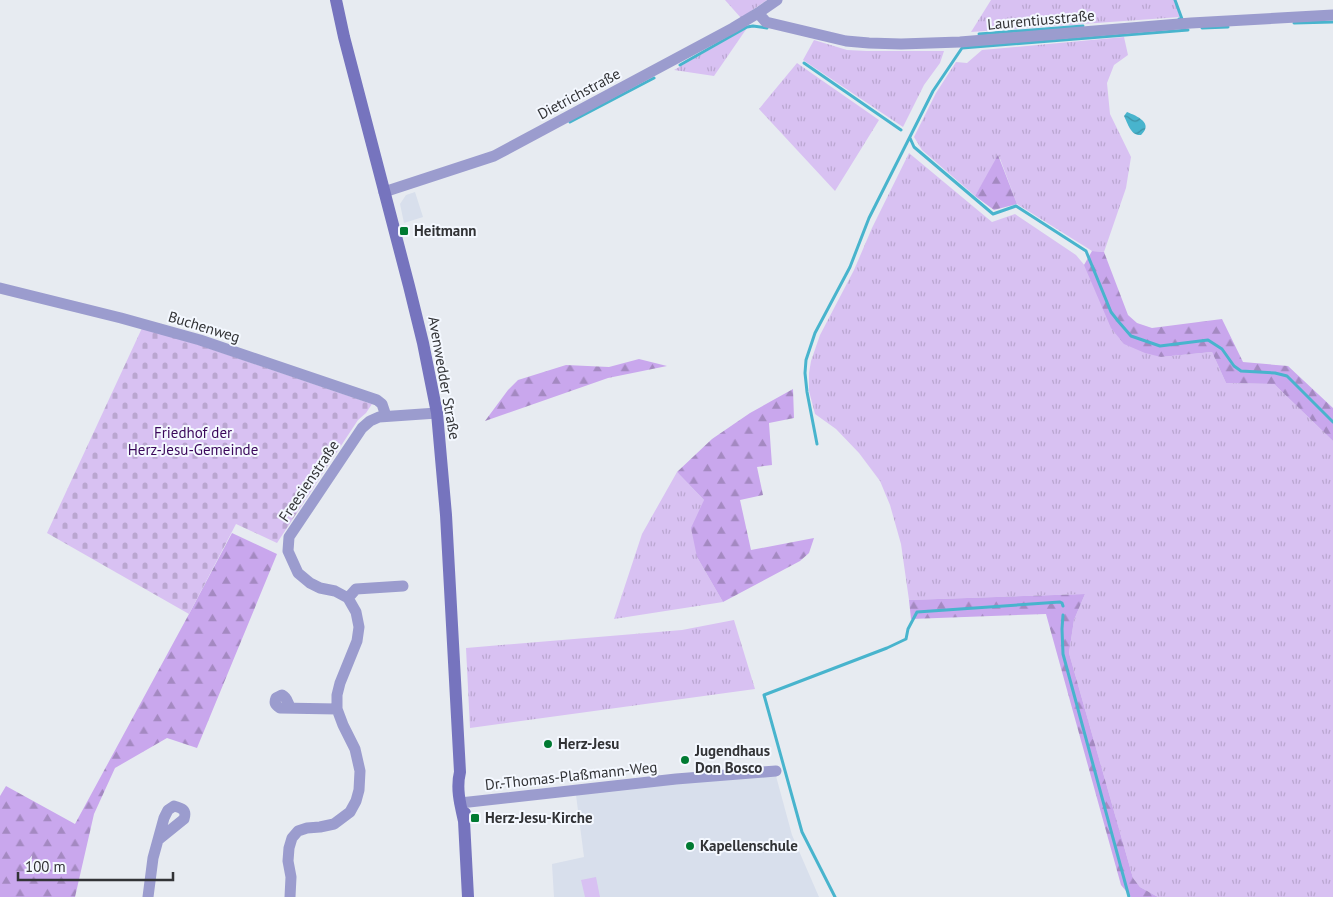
<svg xmlns="http://www.w3.org/2000/svg" width="1333" height="897" font-family="'PT Sans',sans-serif">
<style>
.built{fill:#d8dfec}
.grass{fill:url(#grass-tufts)}
.forest{fill:url(#forest-firs)}
.cemetery{fill:url(#cemetery-stones)}
.park{fill:#d8c1f2}
.water{fill:url(#water-waves)}
.lines{fill:none;stroke-linecap:round;stroke-linejoin:round}
.stream{stroke:#48b4cd;stroke-width:3}
.street{stroke:#9b9cce;stroke-width:11}
.secondary{stroke:#7674be;stroke-width:12}
.poi-dot{fill:#007a32;stroke:#f4f8ff;stroke-width:2}
.labels{text-anchor:middle;stroke-width:4;stroke-linejoin:round;paint-order:stroke}
.street-label{font-size:15px;fill:#323336;stroke:#f4f8ff}
.poi-label{font-size:15px;font-weight:bold;fill:#323336;stroke:#f4f8ff;text-anchor:start}
.park-label{font-size:15px;fill:#3b085b;stroke:#f4f8ff}
</style>
<defs>
<pattern id="grass-tufts" width="24" height="20" patternUnits="userSpaceOnUse" patternTransform="scale(1.25)"><rect width="24" height="20" fill="#d8c1f2"/><path d="M3 7l-1-3M5 7V3M7 7l1-3M15 17l-1-3M17 17v-4M19 17l1-3" fill="none" stroke="#baa6d0"/></pattern>
<pattern id="forest-firs" width="22" height="20" patternUnits="userSpaceOnUse" patternTransform="scale(1.25)"><rect width="22" height="20" fill="#c9a7ed"/><path d="M5 1l3.5 6h-7zM16 11l3.5 6h-7z" fill="#a489c1"/></pattern>
<pattern id="cemetery-stones" width="16" height="16" patternUnits="userSpaceOnUse" patternTransform="scale(1.25)"><rect width="16" height="16" fill="#d8c1f2"/><path d="M2 7V4a2 2 0 0 1 4 0v3zM10 15v-3a2 2 0 0 1 4 0v3z" fill="#baa6d0"/></pattern>
<pattern id="water-waves" width="16" height="10" patternUnits="userSpaceOnUse" patternTransform="scale(1.25)"><rect width="16" height="10" fill="#48b4cd"/><path d="M0 5q4-4 8 0t8 0" fill="none" stroke="#3d93a7"/></pattern>
</defs>
<rect width="100%" height="100%" fill="#e7ebf1"/>
<!-- built -->
<path class="built" d="M415,192L423,217L404,223L400,204L406,195Z
M776,776L792,835L819,897H554L552,864L584,857L576,795L676,781Z"/>
<!-- grass -->
<path class="grass" d="M725,0H767L741,18Z
M991,0H1174L1180,17L971,32Z
M747,28L714,76L674,70Z
M1124,37L1128,55L1114,65L1107,83L1110,114L1131,157L1126,188L1104,252L1092,251L1017,204L999,156L975,196L922,150L914,137L936,93L956,62L967,63L982,50Z
M814,40L847,50L867,51H944L940,63L924,85L903,127L803,60Z
M797,63L879,120L835,191L759,109Z
M909,153L992,222L1015,214L1076,255L1161,357L1212,352L1226,383L1274,384L1333,441V897H1158L1140,887L1133,878L1069,653L1074,620L1085,594L909,600L901,544L890,505L880,481L859,453L836,429L815,414L809,391V373L811,361L820,335L854,270L872,228Z
M677,472L704,500L697,557L723,602L614,619L642,534Z
M734,620L755,689L470,728L466,648L682,630Z"/>
<!-- forest -->
<path class="forest" d="M998,155L1017,204L994,210L975,196Z
M1092,251L1104,252L1128,315L1137,323L1152,328L1222,319L1243,362L1288,366L1333,408V441L1274,384L1226,383L1212,352L1161,357L1145,353L1124,344L1111,328L1084,265Z
M639,359L667,366L608,378L485,421L508,390L518,380L566,365L609,367Z
M793,389L794,418L769,423L772,465L757,467L763,495L740,500L751,550L814,538L809,553L800,561L723,602L697,557L691,528L704,500L677,472L712,439L750,413Z
M232,533L277,554L197,748L167,738L115,768L94,814L75,897H0V796L6,786L75,824L189,614Z
M1085,594L1074,620L1069,653L1133,878L1140,887L1158,897H1131L1121,885L1046,614L911,619L909,600Z"/>
<!-- cemetery -->
<path class="cemetery" d="M142,328L199,345L372,404L366,413L358,420L277,543L236,524L189,614L47,533Z"/>
<!-- park -->
<path class="park" d="M596,877L600,897H585L581,880Z"/>
<!-- water -->
<path class="water" d="M1127,112C1137,116 1154,123 1141,135C1131,136 1128,124 1124,116Z"/>
<g class="lines">
<!-- stream -->
<path class="stream" d="M1175,0L1182,19H1179
M1294,23L1333,22
M1202,28L1228,27
M979,34L1083,26
M804,63L901,130
M680,65L747,27L753,26L767,28
M570,122L654,78
M910,138L914,147L993,214L1016,206L1086,251L1111,312L1118,321L1131,336L1160,346L1208,340L1222,349L1234,366L1241,371L1275,373L1287,376L1333,422
M817,444L807,392L805,373L806,360L815,333L850,267L869,218L933,91L962,48L1188,30
M1063,615L1062,629L1063,654L1129,897
M835,897L802,832L764,695L887,648L906,639L908,629L917,612L1060,602L1062,603L1063,606"/>
<!-- street -->
<path class="street" d="M758,13L766,22L846,41L869,43L901,44L960,42L1191,23L1333,15
M384,192L494,156L733,28L758,13L777,0
M0,288L121,318L200,340L377,400L382,404L386,416
M348,598L356,589L403,586
M291,708C287,703 288,698 282,695L276,698C274,703 275,705 280,708L337,709
M460,803L676,779L776,771
M148,897L153,858L164,818L168,810L174,806C182,808 187,810 184,819L158,840
M290,897L291,877L288,861L289,848L292,838L298,831L307,828L320,827L334,824L350,812L356,801L359,790L360,771L355,749L343,725L337,709V695L340,683L357,641L359,627L356,612L348,598L335,591L320,588L310,583L298,573L288,551L289,537L362,428L370,421L379,417L437,413"/>
<!-- secondary -->
<path class="secondary" d="M336,0L344,37L409,286L423,343L437,413L446,515L460,772C456,788 460,804 464,821
M465,813L464,821L468,897"/>
</g>
<!-- markers -->
<g class="poi-dot">
<rect x="399" y="226" width="10" height="10" rx="2.5"/>
<circle cx="548" cy="744" r="5"/>
<circle cx="685" cy="760" r="5"/>
<rect x="470" y="813" width="10" height="10" rx="2.5"/>
<circle cx="690" cy="846" r="5"/>
</g>
<g class="labels">
<!-- street labels -->
<g class="street-label">
<text transform="translate(1041 20) rotate(-5)" y="5">Laurentiusstraße</text>
<text transform="translate(579 94) rotate(-28)" y="5">Dietrichstraße</text>
<text transform="translate(204 327) rotate(17)" y="5">Buchenweg</text>
<text transform="translate(444 378) rotate(80)" y="5">Avenwedder Straße</text>
<text transform="translate(309 481) rotate(-56)" y="5">Freesienstraße</text>
<text transform="translate(571 776) rotate(-6)" y="5">Dr.-Thomas-Plaßmann-Weg</text>
</g>
<!-- poi labels -->
<g class="poi-label">
<text x="414" y="236">Heitmann</text>
<text x="558" y="749">Herz-Jesu</text>
<text x="695" y="756">Jugendhaus<tspan x="695" dy="17">Don Bosco</tspan></text>
<text x="485" y="823">Herz-Jesu-Kirche</text>
<text x="700" y="851">Kapellenschule</text>
</g>
<!-- park labels -->
<g class="park-label">
<text x="193" y="438">Friedhof der<tspan x="193" dy="17">Herz-Jesu-Gemeinde</tspan></text>
</g>
</g>
<!-- scale -->
<path d="M18 872v8h155v-8" fill="none" stroke="#323336" stroke-width="2.5"/>
<text x="25" y="872" font-size="15" fill="#323336" stroke="#f4f8ff" stroke-width="4" paint-order="stroke">100 m</text>
</svg>
